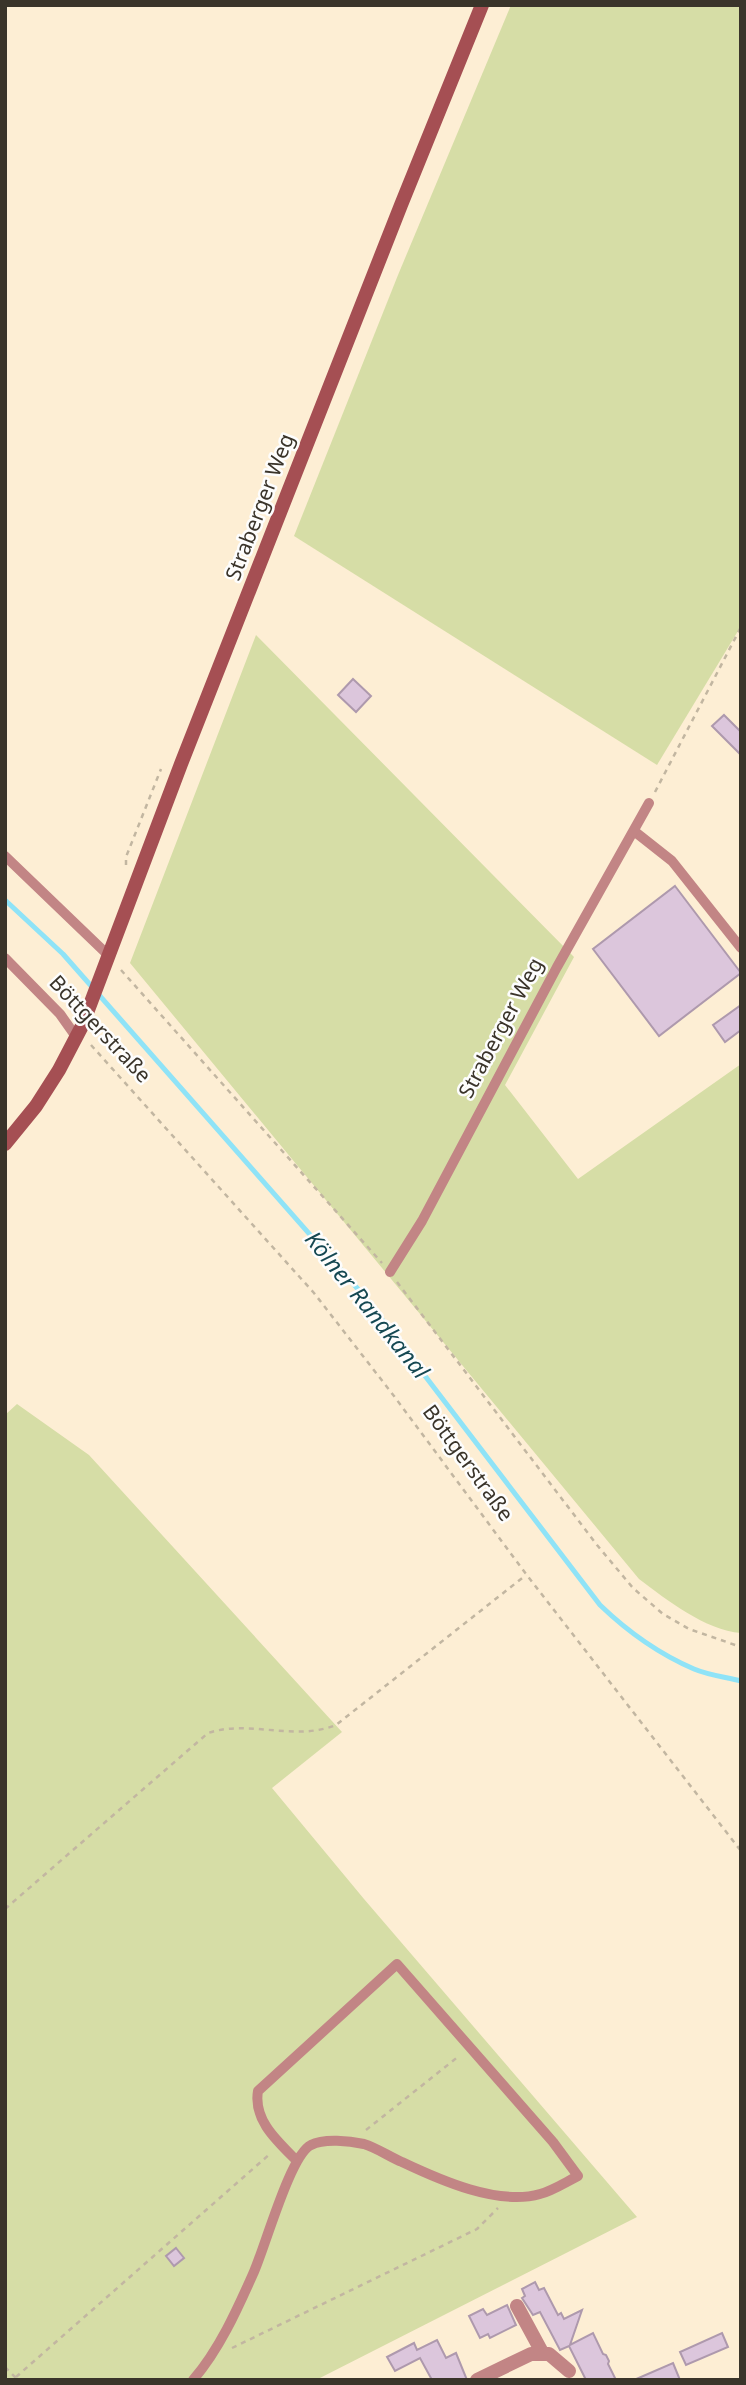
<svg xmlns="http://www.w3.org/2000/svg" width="746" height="2385" font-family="'Noto Sans',sans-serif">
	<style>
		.green { fill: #d6dda6 }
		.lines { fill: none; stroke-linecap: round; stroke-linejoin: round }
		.stream { stroke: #8fe3f7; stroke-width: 5 }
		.building { fill: #dcc6dc; stroke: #ae99ad; stroke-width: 2 }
		.path { stroke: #c2b6a1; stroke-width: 2.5; stroke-dasharray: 5 5; stroke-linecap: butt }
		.service { stroke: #c28585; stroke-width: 10 }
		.minor { stroke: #c28585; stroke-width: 14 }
		.secondary { stroke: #a54f53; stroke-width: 14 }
		.labels { text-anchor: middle; stroke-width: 5; stroke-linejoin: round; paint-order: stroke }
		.street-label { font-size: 21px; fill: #3a342a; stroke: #fdfdfd }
		.water-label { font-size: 23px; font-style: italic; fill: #154852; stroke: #fdfdfd }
	</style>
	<rect width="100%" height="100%" fill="#fdeed4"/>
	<g class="green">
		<polygon points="511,5 741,5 741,626 657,765 294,536 398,275"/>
		<path d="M256 635 574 957 505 1085 578 1179 741 1064V1633C705 1630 667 1600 639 1579L130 963Z"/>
		<polygon points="17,1404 89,1455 342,1732 272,1788 364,1899 637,2217 316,2380 5,2380 5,1415"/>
	</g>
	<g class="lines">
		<path class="stream" d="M5 900 63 954 364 1296 600 1605C627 1631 659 1654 694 1669 708 1675 725 1677 741 1681"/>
	</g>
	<g class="building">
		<polygon points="353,679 371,696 356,712 338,695"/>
		<polygon points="724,715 741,732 741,755 712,726"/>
		<polygon points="675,886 741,973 659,1036 593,949"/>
		<polygon points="741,1005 741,1030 725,1042 713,1025"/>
		<polygon points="176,2248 184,2258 174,2266 166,2256"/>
		<polygon points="535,2282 539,2290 544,2288 558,2315 561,2313 564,2319 582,2310 570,2345 593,2333 603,2354 606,2355 609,2361 608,2364 616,2380 586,2380 569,2346 560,2350 540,2312 533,2315 522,2298 525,2296 522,2289"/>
		<polygon points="507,2305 516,2325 490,2338 488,2334 480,2338 469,2316 483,2309 487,2315"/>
		<polygon points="722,2333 728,2347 686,2365 680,2352"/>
		<polygon points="437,2340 446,2358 456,2353 467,2380 432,2380 420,2358 395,2371 387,2357 414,2343 417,2350"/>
		<polygon points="673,2363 680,2380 634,2380"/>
	</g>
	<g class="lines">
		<g class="path">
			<polyline points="655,792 741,627"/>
			<polyline points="126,865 126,857 161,769"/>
			<polyline points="121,970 382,1263"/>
			<polyline points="91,1045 314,1293 394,1396 526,1574 741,1851"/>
			<polyline points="397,1282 597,1545 633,1588 663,1614 689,1629 741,1647"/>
			<path d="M5 1909 208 1733C250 1719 293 1742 336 1725L526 1575"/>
			<polyline points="366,2130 459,2056"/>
			<polyline points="232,2348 477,2229 498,2208"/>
			<polyline points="5,2367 18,2380"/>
			<polyline points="16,2377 271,2153"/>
		</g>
		<g class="service">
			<polyline points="634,831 672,861 741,948"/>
			<polyline points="5,856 108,955"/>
			<polyline points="5,958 60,1014 77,1038"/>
			<polyline points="390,1272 422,1221 557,967 649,803"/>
			<path d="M193 2380C219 2350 237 2310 253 2274 265 2248 290 2155 311 2145 324 2138 350 2141 364 2144 377 2148 390 2157 402 2162 440 2180 498 2206 540 2194 552 2191 566 2182 578 2176L553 2142 397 1964 258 2091C253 2120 277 2141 297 2161"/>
		</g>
		<g class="minor">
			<polyline points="517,2306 543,2354"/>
			<polyline points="477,2380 531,2354 549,2354 569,2371"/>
		</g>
		<polyline class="secondary" points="5,1144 36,1106 59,1070 82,1026 181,764 401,205 482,5"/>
	</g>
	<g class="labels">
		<g class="street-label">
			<text transform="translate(260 507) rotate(-69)" y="7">Straberger Weg</text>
			<text transform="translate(501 1028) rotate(-62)" y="7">Straberger Weg</text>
			<text transform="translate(100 1029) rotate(47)" y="7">Böttgerstraße</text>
			<text transform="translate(468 1463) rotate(54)" y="7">Böttgerstraße</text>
		</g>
		<g class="water-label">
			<text transform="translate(367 1305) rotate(51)" y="8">Kölner Randkanal</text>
		</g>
	</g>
	<rect width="746" height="2385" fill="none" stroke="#3a342a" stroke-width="14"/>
</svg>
